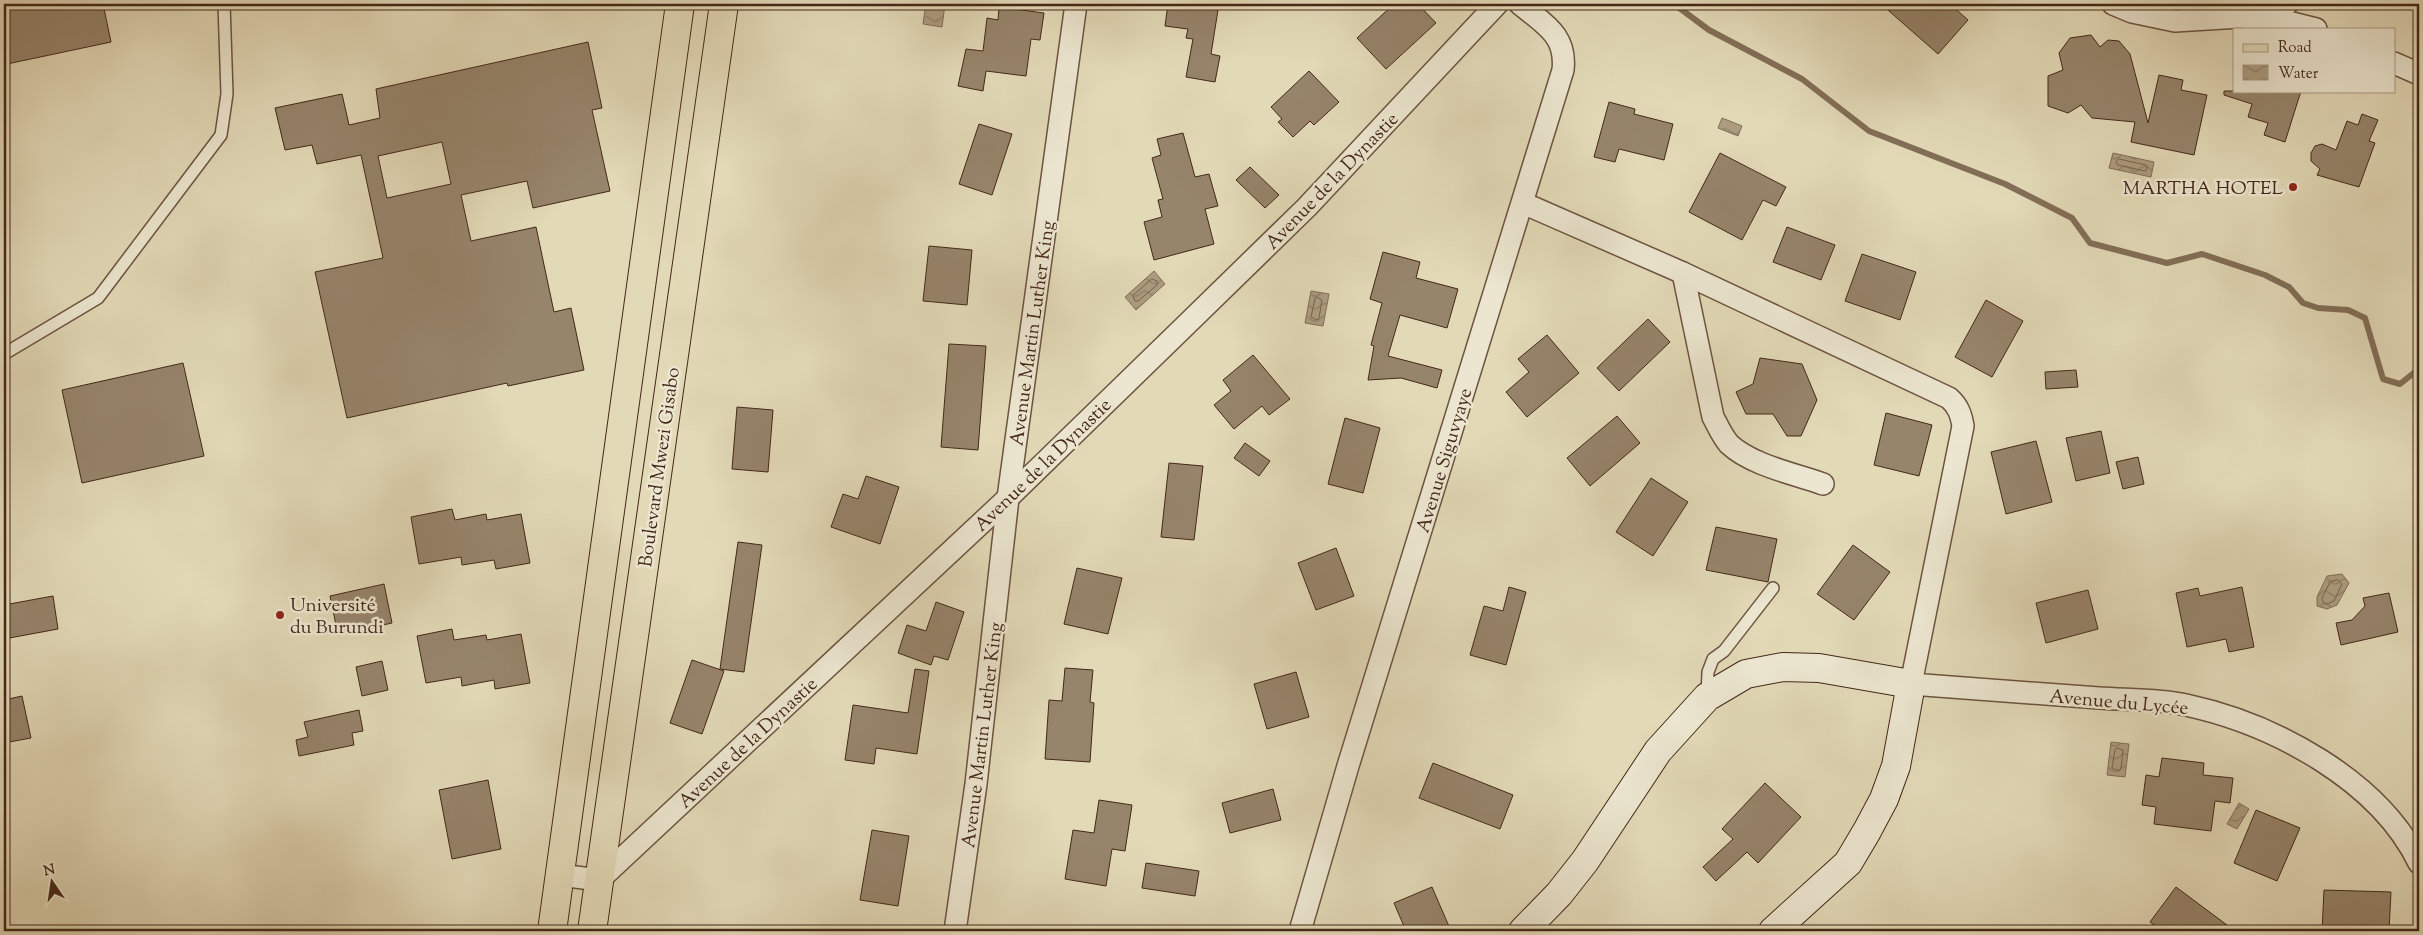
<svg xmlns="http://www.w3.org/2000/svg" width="2423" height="935" font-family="'Sorts Mill Goudy',serif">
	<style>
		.water { fill: url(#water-waves); stroke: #826e57 }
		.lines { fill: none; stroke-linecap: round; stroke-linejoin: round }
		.shore { stroke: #78624c; stroke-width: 1 }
		.stream { stroke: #826e57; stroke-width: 6 }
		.building { fill: #96846b; stroke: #442818; fill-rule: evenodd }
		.lane-casing { stroke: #6c5440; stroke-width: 14 }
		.street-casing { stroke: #6c5440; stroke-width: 24 }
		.secondary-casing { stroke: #442818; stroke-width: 30 }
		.primary-casing { stroke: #442818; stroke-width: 30 }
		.lane { stroke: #ece6d0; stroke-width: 11 }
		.street { stroke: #ece6d0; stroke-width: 21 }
		.secondary { stroke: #ece6d0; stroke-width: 28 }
		.primary { stroke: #e2d9b7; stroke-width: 28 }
		.poi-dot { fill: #8f2418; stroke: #ece6d0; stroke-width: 2 }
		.labels { text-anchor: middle; stroke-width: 5; stroke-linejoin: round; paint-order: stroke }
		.street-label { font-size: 19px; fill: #442818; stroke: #ece6d0 }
		.poi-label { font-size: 19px; fill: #442818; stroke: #ece6d0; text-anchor: end }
	</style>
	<defs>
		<pattern id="water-waves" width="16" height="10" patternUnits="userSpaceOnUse" patternTransform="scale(1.25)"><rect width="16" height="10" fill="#ac9d81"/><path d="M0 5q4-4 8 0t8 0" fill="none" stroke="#8e8069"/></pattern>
	</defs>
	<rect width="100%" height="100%" fill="#e2d9b7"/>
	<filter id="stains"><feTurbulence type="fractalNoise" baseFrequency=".004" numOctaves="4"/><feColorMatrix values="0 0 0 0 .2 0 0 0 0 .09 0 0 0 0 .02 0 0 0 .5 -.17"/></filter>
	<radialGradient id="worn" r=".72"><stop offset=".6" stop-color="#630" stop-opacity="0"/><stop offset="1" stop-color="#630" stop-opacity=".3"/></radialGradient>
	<g class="water">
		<polygon points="926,4 945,4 942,27 923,24"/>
		<polygon points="1722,118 1742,126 1738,136 1718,128"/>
		<polygon points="2113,153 2154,162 2151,177 2109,168"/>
		<polygon points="1154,271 1165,284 1136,310 1125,297"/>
		<polygon points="1311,291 1329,294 1323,326 1305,323"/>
		<polygon points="2342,574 2349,583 2337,605 2327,609 2317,606 2317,597 2327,576"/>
		<polygon points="2111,742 2129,744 2125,777 2107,775"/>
		<polygon points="2239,803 2249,809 2237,829 2227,824"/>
	</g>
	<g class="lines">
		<g class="shore">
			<polygon points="2119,159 2146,165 2147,169 2145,171 2118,165 2116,162"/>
			<polygon points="1152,279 1157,281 1157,285 1138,301 1135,301 1133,296"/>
			<polygon points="1317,297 1322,300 1319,318 1317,320 1311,317 1315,299"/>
			<polygon points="2338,580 2342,584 2334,601 2327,604 2323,602 2322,598 2330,582"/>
			<polygon points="2117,748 2123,750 2121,769 2119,771 2112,768 2115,750"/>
		</g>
		<polyline class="stream" points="1674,4 1709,30 1802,79 1869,131 2005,184 2072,218 2090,243 2167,263 2202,254 2265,275 2289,287 2303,303 2318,308 2348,310 2365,318 2383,379 2400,384 2415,372 2419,373"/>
	</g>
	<g class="building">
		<polygon points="4,4 103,4 111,42 7,64 4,49"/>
		<polygon points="1168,4 1218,10 1211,54 1220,56 1215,82 1186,77 1193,39 1186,38 1188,29 1165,26"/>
		<polygon points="1394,4 1418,4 1436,23 1386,69 1357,38"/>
		<polygon points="1881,4 1950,4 1968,20 1938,54"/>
		<polygon points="999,7 1044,13 1040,40 1031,39 1026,76 986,71 983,91 958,86 966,49 983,51 987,18 998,20"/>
		<polygon points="2091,35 2100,47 2108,40 2119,41 2130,54 2148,123 2159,75 2183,80 2181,90 2207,95 2194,155 2131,142 2135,122 2092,118 2081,105 2068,113 2048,106 2048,76 2063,70 2059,53 2070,38"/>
		<path d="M588 42 602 108 592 110 610 191 533 208 527 181 461 195 471 241 536 227 554 312 571 308 584 370 508 386 507 383 347 418 315 272 383 258 361 155 317 164 312 145 285 150 275 108 342 94 349 125 380 118 376 89ZM442 142 451 184 387 198 378 156Z"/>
		<polygon points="1309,71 1339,102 1314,125 1310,121 1293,137 1278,122 1282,119 1271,107"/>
		<polygon points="2224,91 2301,91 2285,142 2264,135 2268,123 2248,117 2252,104 2224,95"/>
		<polygon points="1609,102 1635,109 1634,114 1673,124 1664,160 1619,149 1615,162 1594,157"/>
		<polygon points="2362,114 2378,120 2369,141 2375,143 2359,187 2317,175 2320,169 2311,161 2311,153 2315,146 2322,144 2336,150 2347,121 2358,125"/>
		<polygon points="979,124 1012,134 992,195 959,184"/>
		<polygon points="1183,133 1195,177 1209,174 1218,206 1205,209 1214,244 1154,260 1144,222 1162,217 1158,200 1163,199 1152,158 1161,155 1157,139"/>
		<polygon points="1720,153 1786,187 1776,206 1763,200 1742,240 1689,212"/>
		<polygon points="1250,167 1279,195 1265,208 1236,180"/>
		<polygon points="1787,227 1835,245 1821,280 1773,262"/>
		<polygon points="929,246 972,250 967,305 923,301"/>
		<polygon points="1383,252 1420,262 1416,278 1458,289 1447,328 1400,315 1388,356 1442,370 1437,388 1401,378 1368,380 1374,346 1371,345 1382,303 1370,299"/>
		<polygon points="1862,254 1916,272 1900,320 1845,301"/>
		<polygon points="1986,300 2023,321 1992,377 1955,357"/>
		<polygon points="1648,319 1670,342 1619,391 1597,368"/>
		<polygon points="1547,335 1579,373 1527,417 1506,392 1529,372 1518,359"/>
		<polygon points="949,344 986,346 978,450 941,447"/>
		<polygon points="1253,355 1290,399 1269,415 1262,406 1234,429 1214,405 1231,391 1223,380"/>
		<polygon points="1760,358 1802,364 1817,400 1801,436 1787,436 1773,414 1746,414 1736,392 1753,384"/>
		<polygon points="183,363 204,456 82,483 62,390"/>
		<polygon points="2076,370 2078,387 2046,389 2045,372"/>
		<polygon points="737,407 773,410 768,472 732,469"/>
		<polygon points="1886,413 1932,425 1919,476 1874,465"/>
		<polygon points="1617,416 1640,443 1590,486 1567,458"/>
		<polygon points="1345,418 1380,428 1363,493 1328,484"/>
		<polygon points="2101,431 2110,473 2076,481 2066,438"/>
		<polygon points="2036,441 2052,502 2006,514 1991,452"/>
		<polygon points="1245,443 1270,461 1259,476 1234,458"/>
		<polygon points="2138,457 2144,484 2123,489 2116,462"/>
		<polygon points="1169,463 1203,466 1194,540 1161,537"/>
		<polygon points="866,476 899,487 880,544 831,527 843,494 858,499"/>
		<polygon points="1651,478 1688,502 1653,556 1616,532"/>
		<polygon points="452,509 455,520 486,514 487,520 521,514 530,563 496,569 494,560 462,565 461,557 419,564 411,517"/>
		<polygon points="1716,527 1777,539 1768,582 1706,570"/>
		<polygon points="738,542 762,545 744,672 720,669"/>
		<polygon points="1853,545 1890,572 1854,620 1817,594"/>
		<polygon points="1336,548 1354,596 1316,610 1298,563"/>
		<polygon points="1077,568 1122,578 1108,634 1064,624"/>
		<polygon points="384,584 392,623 338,635 330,596"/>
		<polygon points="1509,587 1526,592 1506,665 1470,655 1484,606 1503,611"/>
		<polygon points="2242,587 2254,647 2229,652 2226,639 2187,647 2176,593 2198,588 2200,596"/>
		<polygon points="2088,590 2098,629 2046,643 2036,603"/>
		<polygon points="2389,593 2398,632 2341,645 2336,623 2352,620 2365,606 2363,598"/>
		<polygon points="53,596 58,629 4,639 4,605"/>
		<polygon points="936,602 964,612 948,660 934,656 931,665 898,653 907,625 926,631"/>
		<polygon points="452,629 454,640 486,635 487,640 521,634 530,683 495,689 494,680 462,686 461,677 426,683 417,636"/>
		<polygon points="692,660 724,671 702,734 670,723"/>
		<polygon points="382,661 388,690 362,696 356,667"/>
		<polygon points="1065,668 1093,670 1090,702 1094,703 1090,762 1045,759 1049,700 1062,701"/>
		<polygon points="915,669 929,671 917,754 876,748 874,764 845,760 853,705 908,713"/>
		<polygon points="1296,672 1309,717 1267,729 1254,684"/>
		<polygon points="22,696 31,738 4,743 4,700"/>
		<polygon points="359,710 363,731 352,733 354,745 299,756 296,740 308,737 304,722"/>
		<polygon points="2162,758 2204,763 2203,775 2233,778 2230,803 2215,801 2211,831 2154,824 2156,807 2142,805 2146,775 2159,777"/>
		<polygon points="1433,763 1513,795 1500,829 1419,798"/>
		<polygon points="488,780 501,849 452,859 439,790"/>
		<polygon points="1765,783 1801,817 1758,863 1747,852 1716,881 1703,867 1733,839 1722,829"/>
		<polygon points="1273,789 1281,820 1230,833 1222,803"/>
		<polygon points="1099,800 1132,805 1125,851 1112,849 1106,886 1065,879 1073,830 1094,833"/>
		<polygon points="2256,810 2300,828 2277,881 2234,863"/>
		<polygon points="872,830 909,836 898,906 860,900"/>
		<polygon points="1146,863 1199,871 1195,896 1142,888"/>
		<polygon points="1432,887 1451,931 1406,931 1394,903"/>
		<polygon points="2176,887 2235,931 2163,931 2150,922"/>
		<polygon points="2324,890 2391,892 2389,931 2322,931"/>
	</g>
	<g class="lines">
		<g class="lane-casing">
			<g id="lane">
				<polyline points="4,354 98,298 221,135 227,94 224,4"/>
				<polyline points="1707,695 1708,672 1713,659 1724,651 1773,588"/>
			</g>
		</g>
		<g class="street-casing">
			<g id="street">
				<polyline points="2113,4 2132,12 2175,21 2240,17 2284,21 2316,29"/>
				<polyline points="2252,14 2287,4"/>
				<polyline points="2394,63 2419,74"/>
				<path d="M1523 203 1683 273 1949 398C1958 406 1961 414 1963 426L1911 684C1974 689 2037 693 2099 698 2128 700 2159 699 2186 705 2274 724 2379 780 2419 863"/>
				<path d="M1683 273 1713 417C1718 426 1722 436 1729 444 1751 465 1795 474 1823 484"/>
				<polyline points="560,875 599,880 1008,498 1186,325 1307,207 1497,4"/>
				<polyline points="955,931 976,784 1008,498 1076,4"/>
				<path d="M1300 931 1348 766 1563 70C1567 35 1544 24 1520 4"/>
			</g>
		</g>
		<g class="secondary-casing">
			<polyline id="secondary" points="1523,931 1559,894 1585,861 1658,751 1707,697 1746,674 1783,667 1819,668 1911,684 1896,766 1884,799 1867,831 1848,863 1773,931"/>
		</g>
		<g class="primary-casing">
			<g id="primary">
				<polyline points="552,931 680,4"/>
				<polyline points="592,931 724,4"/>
			</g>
		</g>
		<use href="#lane" class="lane"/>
		<use href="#street" class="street"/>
		<use href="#secondary" class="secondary"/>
		<use href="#primary" class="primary"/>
	</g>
	<g class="poi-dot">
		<circle cx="2293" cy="187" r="5"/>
		<circle cx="280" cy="615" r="5"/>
	</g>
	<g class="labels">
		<g class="street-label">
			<text transform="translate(1331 180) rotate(-46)" y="7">Avenue de la Dynastie</text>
			<text transform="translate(1031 333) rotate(-82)" y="7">Avenue Martin Luther King</text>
			<text transform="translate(1443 460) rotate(-73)" y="7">Avenue Siguvyaye</text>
			<text transform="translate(1042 464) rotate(-44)" y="7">Avenue de la Dynastie</text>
			<text transform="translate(658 467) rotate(-82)" y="7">Boulevard Mwezi Gisabo</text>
			<text transform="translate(2119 701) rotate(5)" y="7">Avenue du Lycée</text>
			<text transform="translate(981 735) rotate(-83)" y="7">Avenue Martin Luther King</text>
			<text transform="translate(747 742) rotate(-43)" y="7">Avenue de la Dynastie</text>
		</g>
		<g class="poi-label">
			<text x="2283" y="194">MARTHA HOTEL</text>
			<text x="290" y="611" text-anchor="start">Université<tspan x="290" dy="22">du Burundi</tspan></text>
		</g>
	</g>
	<rect width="2423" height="935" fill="none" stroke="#e2d9b7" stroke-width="20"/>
	<rect x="5" y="5" width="2413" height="925" fill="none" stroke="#442818" stroke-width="2.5"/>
	<rect x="10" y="10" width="2403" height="915" fill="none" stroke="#442818"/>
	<rect x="2233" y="28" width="162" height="65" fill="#ece6d0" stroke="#a99a86"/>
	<rect x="2243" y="44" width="25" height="8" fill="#e2d9b7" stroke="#a99a86"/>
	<text x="2278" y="52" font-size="15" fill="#442818">Road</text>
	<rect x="2243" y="65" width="25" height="15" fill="url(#water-waves)" stroke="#a99a86"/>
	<text x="2278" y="78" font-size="15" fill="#442818">Water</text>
	<g transform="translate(52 882) rotate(347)" stroke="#ece6d0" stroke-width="4" paint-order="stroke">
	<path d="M0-4L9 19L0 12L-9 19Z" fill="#442818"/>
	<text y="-8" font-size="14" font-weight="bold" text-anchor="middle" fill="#442818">N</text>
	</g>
	<rect width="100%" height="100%" filter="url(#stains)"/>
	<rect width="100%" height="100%" fill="url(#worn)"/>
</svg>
